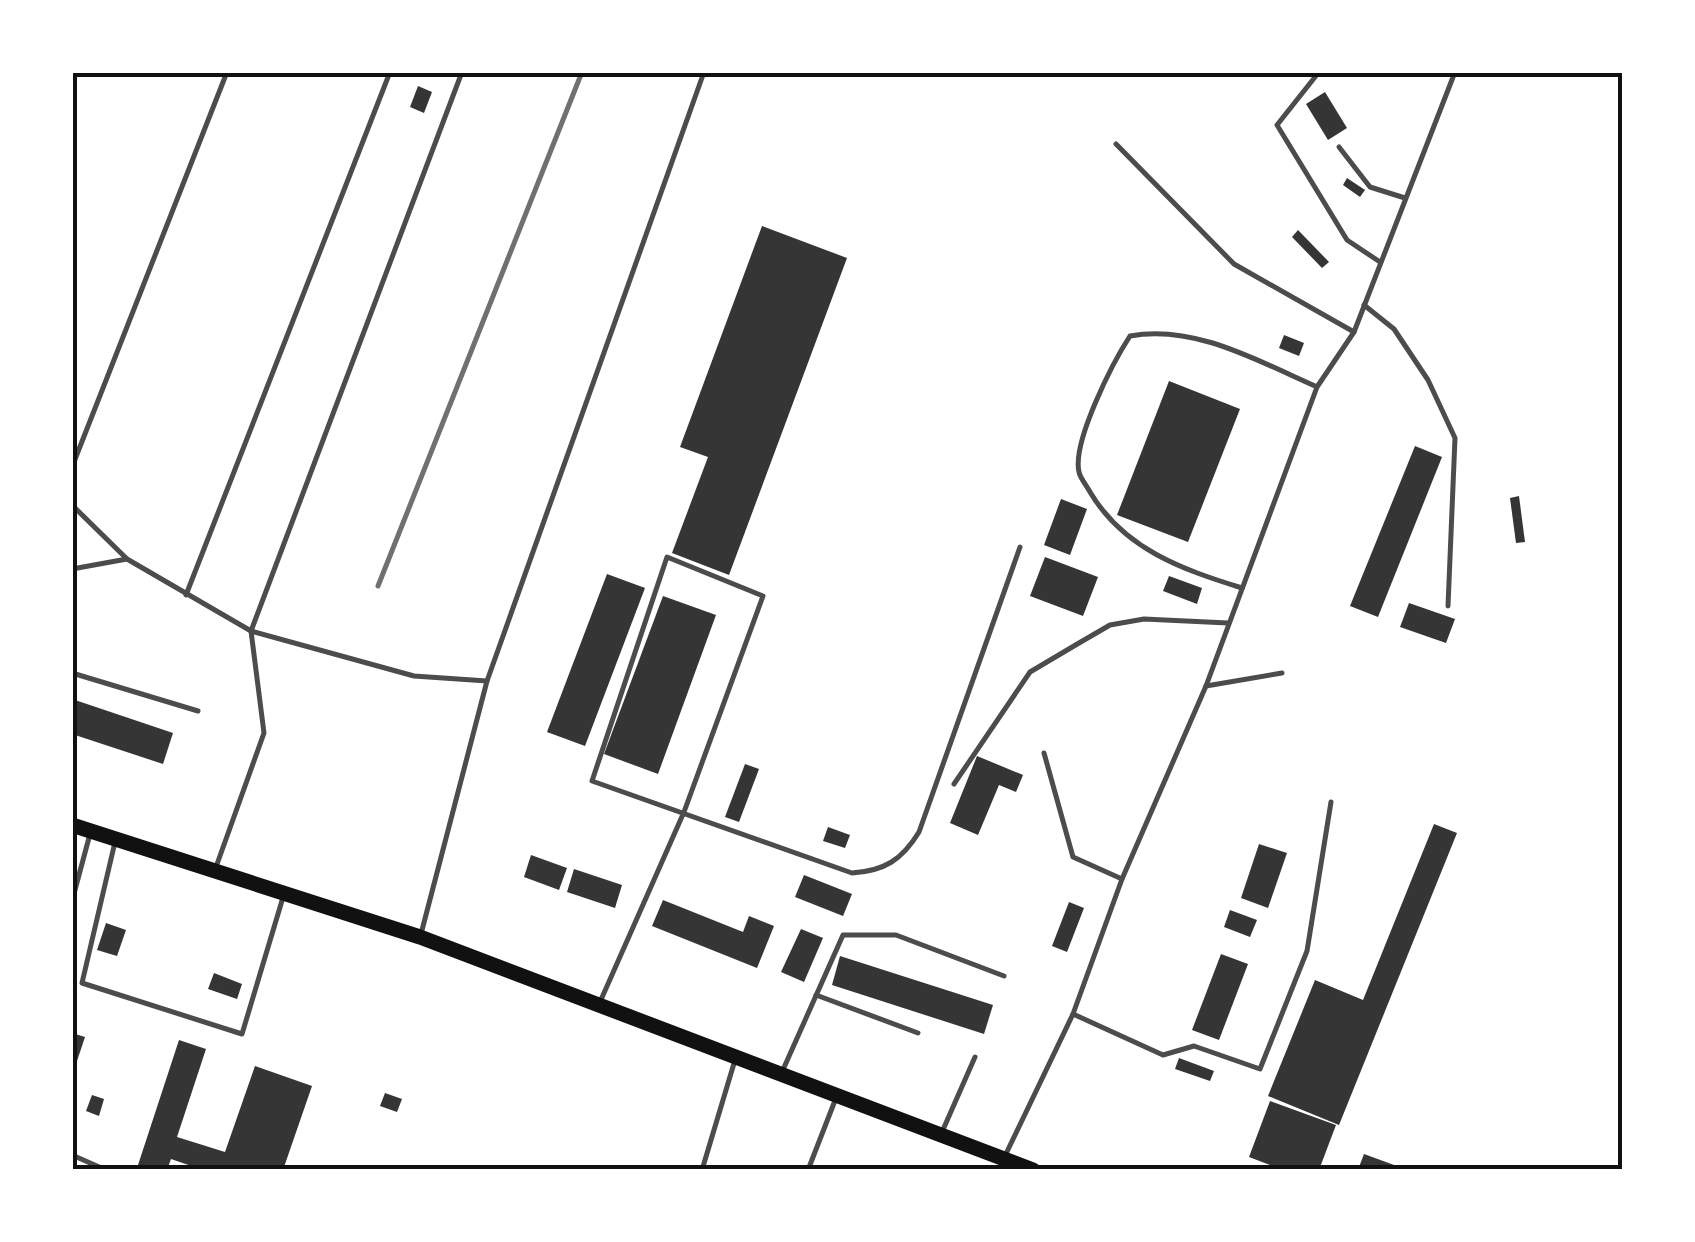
<svg xmlns="http://www.w3.org/2000/svg" width="1695" height="1242" font-family="'IBM Plex Sans',sans-serif">
	<style>
		.building { fill: #353535 }
		.lines { fill: none; stroke-linecap: round; stroke-linejoin: round }
		.service { stroke: #4c4c4c; stroke-width: 5 }
		.primary { stroke: #111; stroke-width: 15 }
		.rail { stroke: #707070; stroke-width: 5 }
		.neatline { fill: none; stroke: #111; stroke-width: 4 }
	</style>
	<rect width="100%" height="100%" fill="#fff"/>
	<g class="building">
		<polygon points="418,86 432,92 424,113 410,107"/>
		<polygon points="1325,92 1347,128 1328,140 1306,104"/>
		<polygon points="1347,178 1365,190 1360,197 1343,185"/>
		<polygon points="762,226 847,258 729,575 672,553 708,457 680,447"/>
		<polygon points="1298,230 1329,262 1322,268 1292,237"/>
		<polygon points="1284,335 1304,343 1299,356 1279,348"/>
		<polygon points="1169,381 1240,409 1188,542 1117,515"/>
		<polygon points="1415,446 1442,457 1378,617 1350,606"/>
		<polygon points="1519,496 1525,542 1516,543 1510,498"/>
		<polygon points="1061,499 1087,509 1070,555 1044,545"/>
		<polygon points="1045,557 1098,577 1083,616 1030,596"/>
		<polygon points="607,574 645,588 585,746 547,732"/>
		<polygon points="1169,576 1202,588 1197,604 1163,591"/>
		<polygon points="663,596 716,615 658,774 604,754"/>
		<polygon points="1409,603 1455,619 1446,643 1400,627"/>
		<polygon points="72,699 173,733 163,764 72,734"/>
		<polygon points="977,756 1023,775 1016,792 999,785 978,835 950,823"/>
		<polygon points="745,764 759,769 739,822 725,817"/>
		<polygon points="1434,824 1457,833 1339,1125 1268,1096 1315,980 1363,1000"/>
		<polygon points="828,827 850,835 845,848 823,841"/>
		<polygon points="1259,844 1287,853 1268,908 1241,898"/>
		<polygon points="531,855 567,868 559,890 524,877"/>
		<polygon points="574,869 622,885 615,908 567,892"/>
		<polygon points="804,875 852,894 843,916 795,897"/>
		<polygon points="663,900 743,932 749,916 774,926 757,968 652,926"/>
		<polygon points="1069,902 1084,908 1067,952 1052,946"/>
		<polygon points="1230,910 1257,920 1250,937 1224,927"/>
		<polygon points="106,923 126,930 117,956 97,950"/>
		<polygon points="801,929 823,938 804,982 781,972"/>
		<polygon points="1221,954 1248,964 1219,1040 1192,1030"/>
		<polygon points="840,956 993,1005 984,1034 832,985"/>
		<polygon points="214,973 242,984 237,999 208,989"/>
		<polygon points="72,1033 85,1037 73,1073 72,1072"/>
		<polygon points="179,1040 206,1049 177,1137 225,1152 255,1066 312,1086 283,1170 203,1170 171,1159 167,1170 138,1165"/>
		<polygon points="1179,1058 1214,1071 1210,1081 1175,1069"/>
		<polygon points="385,1093 402,1099 397,1112 380,1106"/>
		<polygon points="92,1095 104,1099 99,1116 86,1111"/>
		<polygon points="1270,1101 1336,1125 1319,1170 1283,1170 1249,1157"/>
		<polygon points="1364,1154 1405,1169 1405,1170 1359,1167"/>
	</g>
	<g class="lines">
		<g class="service">
			<polyline points="1319,72 1277,125 1347,240 1380,262"/>
			<polyline points="1116,144 1234,264 1354,332"/>
			<polyline points="1339,147 1370,187 1405,198"/>
			<polyline points="1364,305 1394,329 1428,380 1455,438 1448,606"/>
			<polyline points="72,467 227,72"/>
			<polyline points="72,505 127,559"/>
			<polyline points="72,569 127,559 251,631 414,676 487,681"/>
			<path d="M1242 588C1181 569 1124 549 1090 492 1087 486 1080 478 1079 472 1072 442 1113 362 1130 336 1194 324 1258 361 1315 386"/>
			<polyline points="186,595 390,72"/>
			<polyline points="72,673 198,711"/>
			<polyline points="1206,686 1282,673"/>
			<polyline points="1044,753 1073,857 1122,879"/>
			<polyline points="954,784 1030,672 1079,643 1110,625 1144,619 1228,623"/>
			<polyline points="115,842 82,983 242,1034 284,894"/>
			<polyline points="216,867 264,733 251,631 462,72"/>
			<polyline points="72,901 90,834"/>
			<polyline points="421,934 487,681 704,72"/>
			<polyline points="816,995 918,1033"/>
			<path d="M600 1002 684 812 763 596 667 557 592 781 852 873C884 871 902 860 919 832L1020 547"/>
			<polyline points="1073,1014 1163,1055 1194,1046 1260,1069 1307,951 1331,802"/>
			<polyline points="782,1072 843,935 896,935 1004,976"/>
			<polyline points="942,1132 975,1057"/>
			<polyline points="72,1155 106,1170"/>
			<polyline points="1004,1158 1073,1014 1122,879 1206,686 1317,387 1354,332 1455,72"/>
			<polyline points="702,1170 735,1060"/>
			<polyline points="808,1170 836,1098"/>
		</g>
		<polyline class="primary" points="72,825 420,937 1033,1170"/>
		<polyline class="rail" points="378,586 582,72"/>
	</g>
	<rect width="1695" height="1242" fill="none" stroke="#ffffff" stroke-width="150"/>
	<rect x="75" y="75" width="1545" height="1092" class="neatline"/>
</svg>
